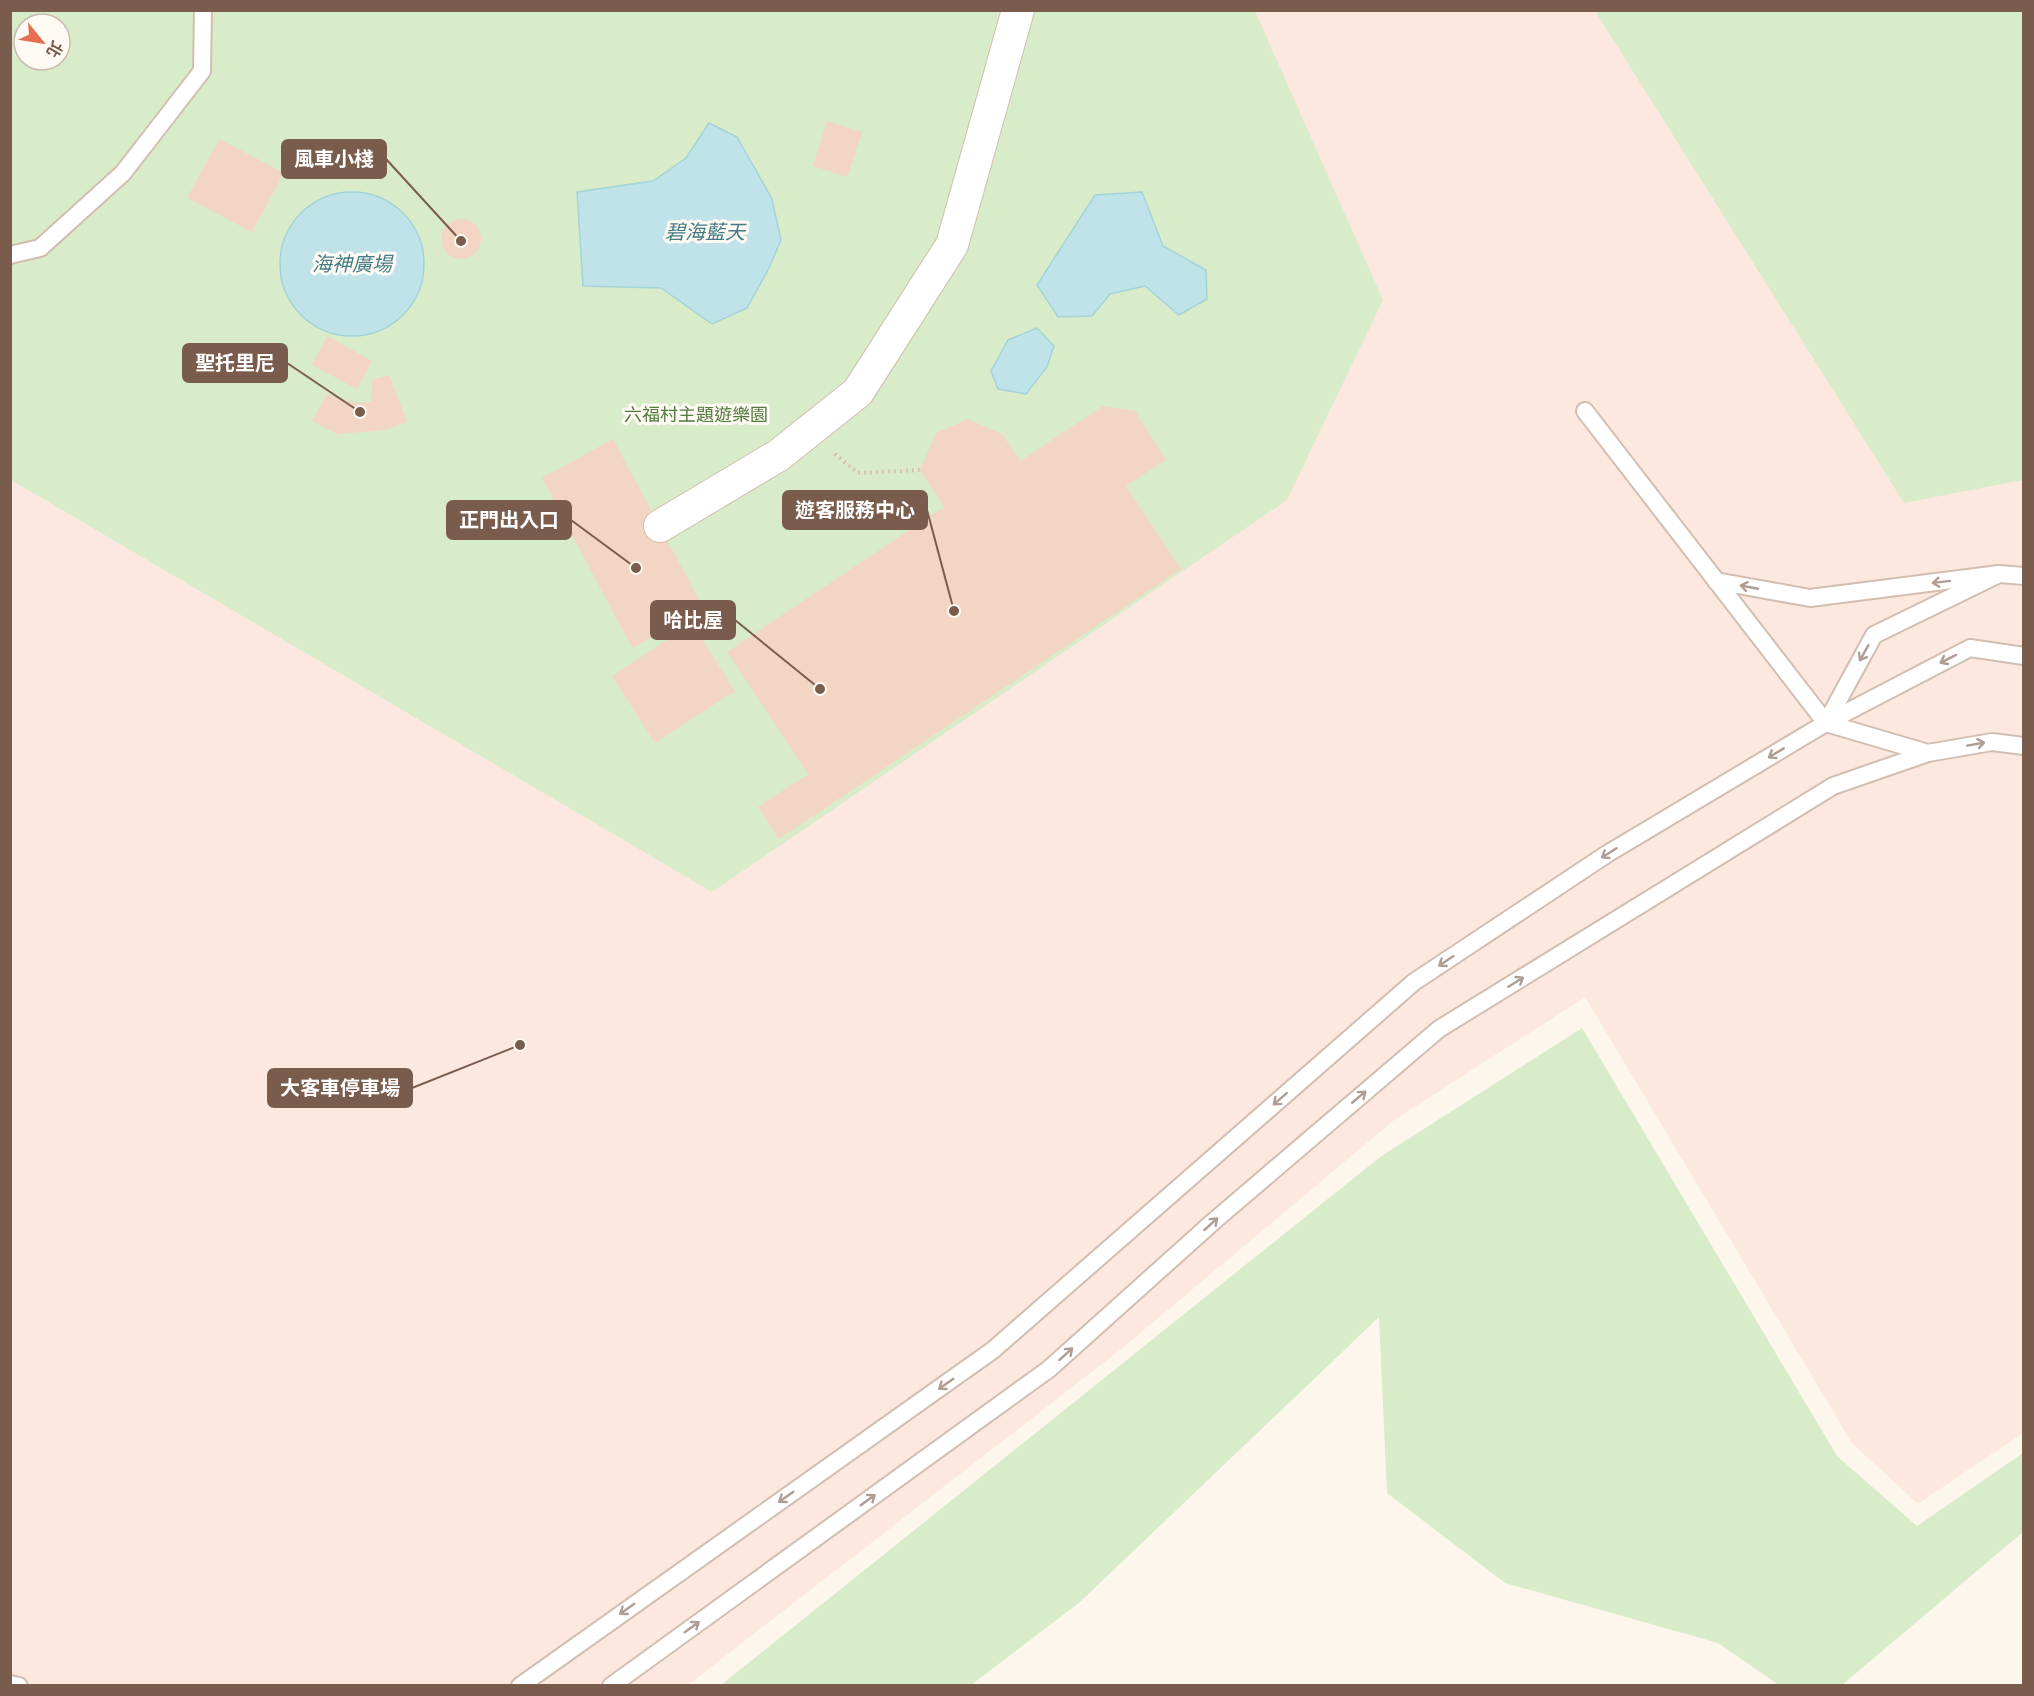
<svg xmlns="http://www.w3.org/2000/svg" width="2034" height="1696" font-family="Figtree,'Noto Sans TC',sans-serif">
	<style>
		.commercial { fill: #fde8e0 }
		.green { fill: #d8ecc9; fill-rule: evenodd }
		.water { fill: #bfe3e8; stroke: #a5d3da; stroke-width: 1.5 }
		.building { fill: #f3d5c3 }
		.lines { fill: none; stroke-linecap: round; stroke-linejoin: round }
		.lane-casing { stroke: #d1beb0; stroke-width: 20 }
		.street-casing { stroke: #d1beb0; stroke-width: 34 }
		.path { stroke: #d9b8a5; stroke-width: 4; stroke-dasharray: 1.5 4.5; stroke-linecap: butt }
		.lane { stroke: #fff; stroke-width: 16 }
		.street { stroke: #fff; stroke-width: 32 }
		.oneway { stroke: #af9d94 }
		.labels { text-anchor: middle; stroke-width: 6; stroke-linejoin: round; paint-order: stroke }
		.park-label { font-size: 18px; fill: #537a41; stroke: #fffaf3 }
		.water-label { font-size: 20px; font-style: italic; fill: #437c86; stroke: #fffaf3 }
		.leader { fill: none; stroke: #7a5c4d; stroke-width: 2 }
		.callout-dot { fill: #7a5c4d; stroke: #fffaf3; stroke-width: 2 }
		.callout { fill: #7a5c4d; stroke: #7a5c4d; stroke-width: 2 }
		.callout-label { font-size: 20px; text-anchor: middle; font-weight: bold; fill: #fff }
	</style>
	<rect width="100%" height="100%" fill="#fdf6ec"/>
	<polygon class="commercial" points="164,11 2023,11 2023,1433 1918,1504 1852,1443 1585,997 1393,1121 1120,1350 688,1685 11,1686 11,185"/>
	<g class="green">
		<path d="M11 11H1255L1383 300 1287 500 712 892 11 480ZM24 24H60V60H24Z"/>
		<polygon points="1595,11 2023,11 2023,480 1904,503"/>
		<polygon points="1582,1028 1837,1456 1917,1526 2023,1453 2023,1532 1842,1685 1779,1685 1718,1643 1505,1583 1387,1493 1379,1317 1080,1602 971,1685 721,1685 1380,1157"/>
	</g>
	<g class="water">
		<polygon points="709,123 737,137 772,199 781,240 769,268 747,308 712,324 661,288 583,286 577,192 653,181 686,158"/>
		<polygon points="1142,192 1163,246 1206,270 1207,299 1179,315 1145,286 1110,294 1092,316 1058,317 1037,285 1095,195"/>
		<circle cx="352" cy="264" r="72"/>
		<polygon points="1037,328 1054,346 1047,367 1026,394 998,389 991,371 1008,340"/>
	</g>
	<g class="building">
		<polygon points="827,121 862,132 847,177 813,166"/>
		<polygon points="219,139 284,173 252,232 187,198"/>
		<circle cx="461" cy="239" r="20"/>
		<polygon points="327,336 372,361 357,389 312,365"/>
		<polygon points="389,375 407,422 386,430 337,434 312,421 327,394 356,403 371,402 372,380"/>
		<polygon points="1103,406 1135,411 1166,460 1126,486 1181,569 779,839 758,807 808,774 727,652 944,507 920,470 936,433 968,419 1002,434 1020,461"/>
		<polygon points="613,439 704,609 632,648 542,478"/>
		<polygon points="692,624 735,691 655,743 612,676"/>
	</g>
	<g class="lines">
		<g class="lane-casing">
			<g id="lane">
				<polyline points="10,255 40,248 123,173 202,71 203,10"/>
				<polyline points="1585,411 1826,723 1928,753"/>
				<polyline points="1716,581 1810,598 1999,574"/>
				<polyline points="1826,723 1874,635 1999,574 2024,576"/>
				<polyline points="10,1684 19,1686"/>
				<polyline points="520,1686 993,1350 1414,982 1607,854 1826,723 1970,648 2024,656"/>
				<polyline points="611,1686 1049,1369 1214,1221 1439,1029 1833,786 1928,753 1992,742 2024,746"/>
			</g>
		</g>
		<g class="street-casing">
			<polyline id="street" points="660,526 779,455 858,392 952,245 1018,10"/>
		</g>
		<polyline class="path" points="835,454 858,473 920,470"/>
		<use href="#lane" class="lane"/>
		<use href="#street" class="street"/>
	</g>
	<defs><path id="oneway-shaft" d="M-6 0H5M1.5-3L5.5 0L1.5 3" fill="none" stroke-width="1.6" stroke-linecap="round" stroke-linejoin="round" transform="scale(1.5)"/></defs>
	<g class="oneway">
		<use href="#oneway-shaft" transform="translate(1941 582) rotate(173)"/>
		<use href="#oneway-shaft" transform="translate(1749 587) rotate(-169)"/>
		<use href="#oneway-shaft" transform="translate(1864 653) rotate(119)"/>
		<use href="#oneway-shaft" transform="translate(1948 659) rotate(153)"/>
		<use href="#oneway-shaft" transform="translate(1976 744) rotate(-10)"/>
		<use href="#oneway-shaft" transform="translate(1776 753) rotate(149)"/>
		<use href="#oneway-shaft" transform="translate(1609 853) rotate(148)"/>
		<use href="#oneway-shaft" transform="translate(1446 961) rotate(146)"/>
		<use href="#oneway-shaft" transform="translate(1516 982) rotate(-32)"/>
		<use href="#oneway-shaft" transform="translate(1359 1097) rotate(-40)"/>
		<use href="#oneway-shaft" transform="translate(1280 1099) rotate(139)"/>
		<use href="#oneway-shaft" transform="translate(1211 1224) rotate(-42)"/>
		<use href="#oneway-shaft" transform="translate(1066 1354) rotate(-42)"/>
		<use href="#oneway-shaft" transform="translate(946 1384) rotate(145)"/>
		<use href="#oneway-shaft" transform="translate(786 1497) rotate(145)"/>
		<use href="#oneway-shaft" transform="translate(868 1500) rotate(-36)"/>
		<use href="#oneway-shaft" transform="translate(627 1609) rotate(145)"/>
		<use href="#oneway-shaft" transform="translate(692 1627) rotate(-36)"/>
	</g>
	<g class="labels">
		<g class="park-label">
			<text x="696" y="421">六福村主題遊樂園</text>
		</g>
		<g class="water-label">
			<text x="705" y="239">碧海藍天</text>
			<text x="352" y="271">海神廣場</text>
		</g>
	</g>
	<path class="leader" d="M461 241L386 159M360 412L287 363M954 611L927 510M636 568L571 520M820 689L735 620M520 1045L412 1088"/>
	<g class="callout-dot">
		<circle cx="461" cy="241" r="6"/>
		<circle cx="360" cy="412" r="6"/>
		<circle cx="954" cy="611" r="6"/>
		<circle cx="636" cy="568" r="6"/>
		<circle cx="820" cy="689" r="6"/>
		<circle cx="520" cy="1045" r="6"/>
	</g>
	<g class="callout">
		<rect x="282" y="140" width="104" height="38" rx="6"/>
		<rect x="183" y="344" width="104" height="38" rx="6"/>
		<rect x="783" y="491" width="144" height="38" rx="6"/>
		<rect x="447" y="501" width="124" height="38" rx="6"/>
		<rect x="651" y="601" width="84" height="38" rx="6"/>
		<rect x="268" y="1069" width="144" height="38" rx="6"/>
	</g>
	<g class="callout-label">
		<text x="334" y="166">風車小棧</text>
		<text x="235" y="370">聖托里尼</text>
		<text x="855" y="517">遊客服務中心</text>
		<text x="509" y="527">正門出入口</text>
		<text x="693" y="627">哈比屋</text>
		<text x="340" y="1095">大客車停車場</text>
	</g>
	<rect width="2034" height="1696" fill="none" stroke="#7a5c4d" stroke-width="24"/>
	<g transform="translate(42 42) rotate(120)"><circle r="28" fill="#fffaf3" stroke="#cabbb1" stroke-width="1.5"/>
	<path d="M0-4.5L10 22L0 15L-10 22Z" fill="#e76f51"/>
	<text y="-9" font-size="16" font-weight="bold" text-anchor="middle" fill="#7a5c4d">北</text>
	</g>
</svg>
